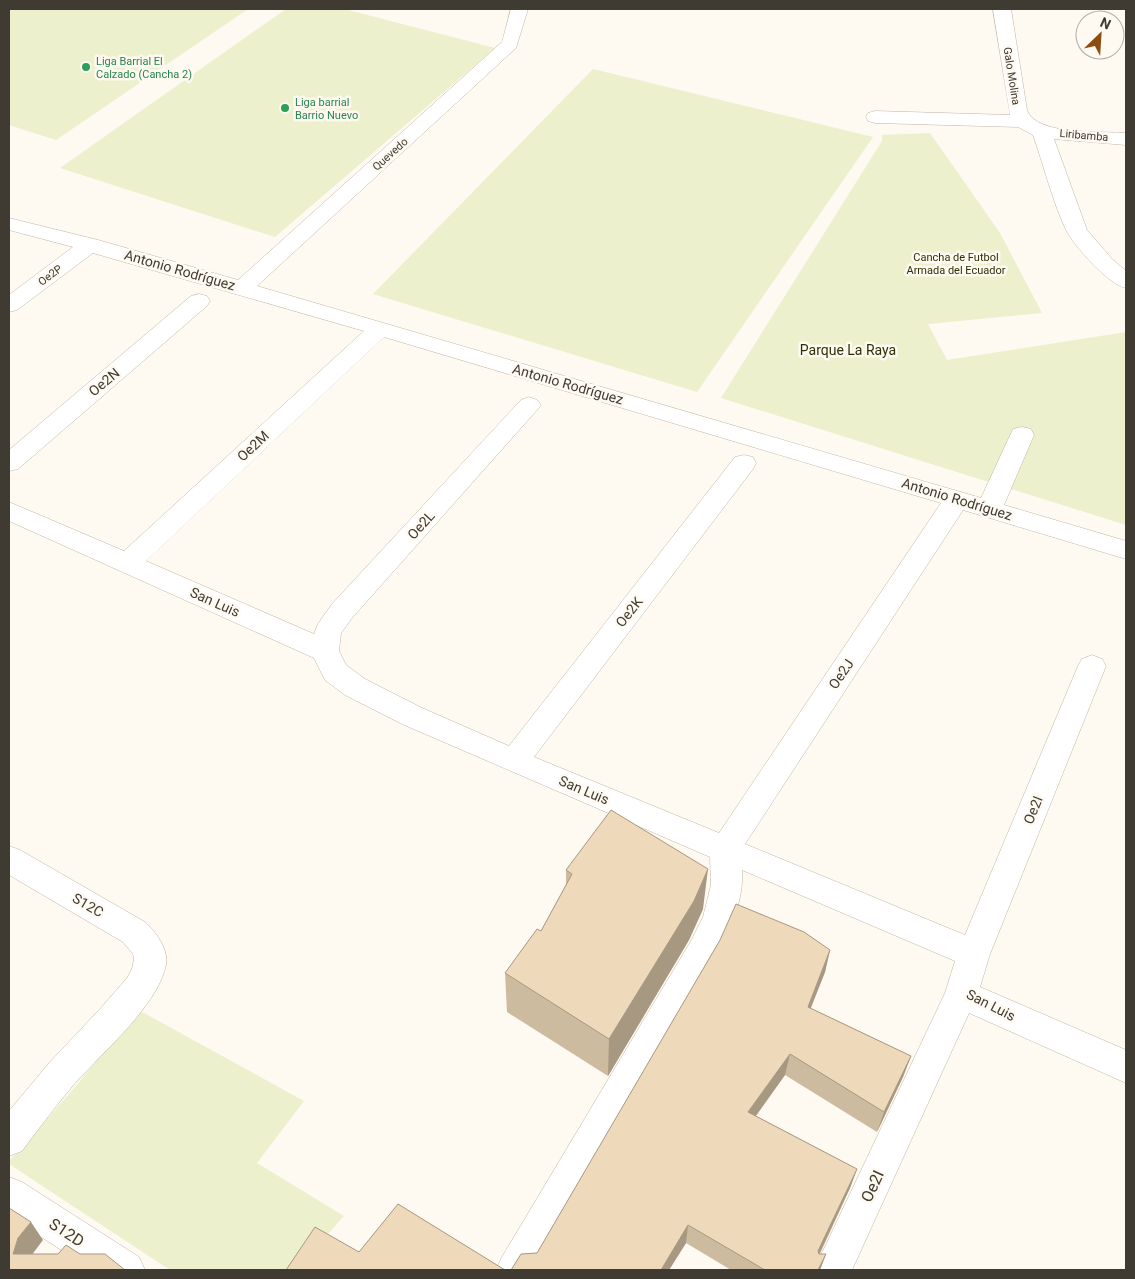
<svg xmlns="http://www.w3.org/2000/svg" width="1135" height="1279" font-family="Roboto,sans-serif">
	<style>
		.green { fill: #ecf0cd }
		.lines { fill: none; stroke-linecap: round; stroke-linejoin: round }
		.minor-casing { stroke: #c1b5a3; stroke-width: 1 }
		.minor { fill: #fff; fill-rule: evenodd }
		.wall { fill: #cdbba0 }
		.shaded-wall { fill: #a79882 }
		.building { fill: #eed9ba; stroke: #a79882 }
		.leisure-dot { fill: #2e9e5b; stroke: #fef9f1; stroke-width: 2 }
		.labels { text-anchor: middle; stroke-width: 5; stroke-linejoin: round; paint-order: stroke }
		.far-leisure-label { font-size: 11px; fill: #27864d; stroke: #fef9f1; text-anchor: start }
		.far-street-label { font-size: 11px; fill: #3f3a32; stroke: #fef9f1 }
		.far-park-label { font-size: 11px; fill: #2e3004; stroke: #fef9f1 }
		.street-label { font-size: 14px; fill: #3f3a32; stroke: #fef9f1 }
		.park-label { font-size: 14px; fill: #2e3004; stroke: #fef9f1 }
		.near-street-label { font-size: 16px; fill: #3f3a32; stroke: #fef9f1 }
	</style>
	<rect width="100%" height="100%" fill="#fef9f1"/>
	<g class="green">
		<polygon points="9,9 248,9 56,140 9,125"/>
		<polygon points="286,9 344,9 495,48 275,237 60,168"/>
		<polygon points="593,69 873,137 697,392 373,294"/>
		<polygon points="930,133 1000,233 1042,313 928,324 947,360 1126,332 1126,525 721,398 882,141 882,135"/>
		<polygon points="135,1008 304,1101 257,1163 344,1216 296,1270 170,1270 9,1164 9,1161 77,1085"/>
	</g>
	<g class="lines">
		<g class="minor-casing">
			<g id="minor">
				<path d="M511 9H528L516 48 257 286 981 498 1013 429 1022 427 1031 429 1034 435 1004 505 1126 541V559L963 510 745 844 965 935 1078 666 1082 659 1092 655 1102 659 1106 666 990 954 980 987 1126 1050V1083L969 1013 852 1270H814L945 993 955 961 742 870C744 904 728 932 715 961L536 1270H496L502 1257 691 941 703 917 711 885 710 857 402 724 345 695 325 680 314 658 9 521V502L124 551 364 331 93 253 17 310 9 312V295L73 247 9 230V218L98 240 238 280 502 42ZM384 337 941 503 719 833 534 757 753 469 756 463 753 457 744 455 735 457 509 746 422 708 365 679 346 665 339 651 341 633 352 618 537 410 541 405 537 400 529 397 521 400 332 604 318 624 314 634 146 561Z"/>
				<path d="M993 9H1011L1027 110C1036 136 1102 131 1126 133V145L1054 139 1087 230 1112 259 1126 271V288C1109 285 1074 246 1066 230 1052 200 1044 166 1033 135L1018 127 875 123 868 121 866 117 868 113 875 111 1010 115Z"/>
				<polygon points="199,294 207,296 210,301 207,306 18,469 9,471 9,450 191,296"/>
				<path d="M9 846 20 850 145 922C156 932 169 950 166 965 158 1005 103 1052 76 1082 57 1104 39 1128 22 1151L9 1156V1111L50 1062 100 1009 127 978 132 969 134 959 133 954 123 942 9 875Z"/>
				<polygon points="9,1177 22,1182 139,1257 145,1270 92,1270 9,1216"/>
			</g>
		</g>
		<use href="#minor" class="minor"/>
	</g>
	<g class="wall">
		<polygon points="566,870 703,909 689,940 608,1076 507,1012 505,973 541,931 566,886"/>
		<polygon points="830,950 825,972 810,1008 911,1056 903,1077 877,1132 785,1075 756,1116 857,1169 850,1188 820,1254 826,1254 820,1270 731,1270 686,1243 669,1270 511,1270 537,1253"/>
	</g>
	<g class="shaded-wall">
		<polygon points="708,869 703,909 689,940 608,1076 609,1039"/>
		<polygon points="830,950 825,972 803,1028 808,1007"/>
		<polygon points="790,1054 785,1075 744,1132 748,1112"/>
		<polygon points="911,1056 903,1077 877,1132 884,1112"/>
		<polygon points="857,1169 850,1188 812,1269 818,1251"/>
		<polygon points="31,1222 43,1240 31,1256 13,1254 18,1238"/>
		<polygon points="688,1225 686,1243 669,1270 661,1270"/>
		<polygon points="826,1254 820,1270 818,1270"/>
	</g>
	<g class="building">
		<polygon points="611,810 708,869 694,901 609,1039 505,973 537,929 541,931 572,874 566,870"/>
		<polygon points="736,904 804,932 830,950 808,1007 911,1056 884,1112 790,1054 748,1112 857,1169 818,1251 819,1254 826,1254 818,1270 765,1270 688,1225 661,1270 511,1270 521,1254 537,1253 720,940"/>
		<polygon points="398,1204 505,1270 286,1270 315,1227 359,1252"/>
		<polygon points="9,1208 31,1222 18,1238 13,1254 58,1254 66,1245 80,1254 105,1254 125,1270 9,1270"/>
	</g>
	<g class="leisure-dot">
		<circle cx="86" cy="67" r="5"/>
		<circle cx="285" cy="108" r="5"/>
	</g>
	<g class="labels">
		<g class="far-leisure-label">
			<text x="96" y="65">Liga Barrial El<tspan x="96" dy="13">Calzado (Cancha 2)</tspan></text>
			<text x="295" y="106">Liga barrial<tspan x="295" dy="13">Barrio Nuevo</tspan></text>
		</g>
		<g class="far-street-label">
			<text transform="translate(1012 76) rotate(81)" y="4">Galo Molina</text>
			<text transform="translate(1084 135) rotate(5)" y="4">Liribamba</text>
			<text transform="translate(390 154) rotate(-42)" y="4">Quevedo</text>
			<text transform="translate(50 275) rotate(-37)" y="4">Oe2P</text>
		</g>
		<g class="far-park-label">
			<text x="956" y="261">Cancha de Futbol<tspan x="956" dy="13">Armada del Ecuador</tspan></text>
		</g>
		<g class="street-label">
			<text transform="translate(180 270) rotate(16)" y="5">Antonio Rodríguez</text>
			<text transform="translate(104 382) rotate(-40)" y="5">Oe2N</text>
			<text transform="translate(568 384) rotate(16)" y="5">Antonio Rodríguez</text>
			<text transform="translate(253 446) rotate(-43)" y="5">Oe2M</text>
			<text transform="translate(957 499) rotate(17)" y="5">Antonio Rodríguez</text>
			<text transform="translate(421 525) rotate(-48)" y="5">Oe2L</text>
			<text transform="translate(215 602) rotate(24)" y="5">San Luis</text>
			<text transform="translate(629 612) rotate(-52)" y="5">Oe2K</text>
			<text transform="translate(841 674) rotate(-56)" y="5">Oe2J</text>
			<text transform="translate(584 790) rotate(23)" y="5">San Luis</text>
			<text transform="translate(1033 810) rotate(-68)" y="5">Oe2I</text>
			<text transform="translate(88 905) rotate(30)" y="5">S12C</text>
			<text transform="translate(991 1005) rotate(27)" y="5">San Luis</text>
		</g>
		<g class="park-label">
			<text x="848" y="355">Parque La Raya</text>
		</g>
		<g class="near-street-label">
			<text transform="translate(872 1186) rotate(-65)" y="6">Oe2I</text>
			<text transform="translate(67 1232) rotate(33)" y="6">S12D</text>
		</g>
	</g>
	<rect width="1135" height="1279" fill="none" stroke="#3f3a32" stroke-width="20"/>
	<g transform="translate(1100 35) rotate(25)"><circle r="24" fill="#fef9f1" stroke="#b2ada5"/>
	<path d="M0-4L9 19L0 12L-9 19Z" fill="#8c4e10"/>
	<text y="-8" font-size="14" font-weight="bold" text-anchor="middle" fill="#3f3a32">N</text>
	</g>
</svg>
